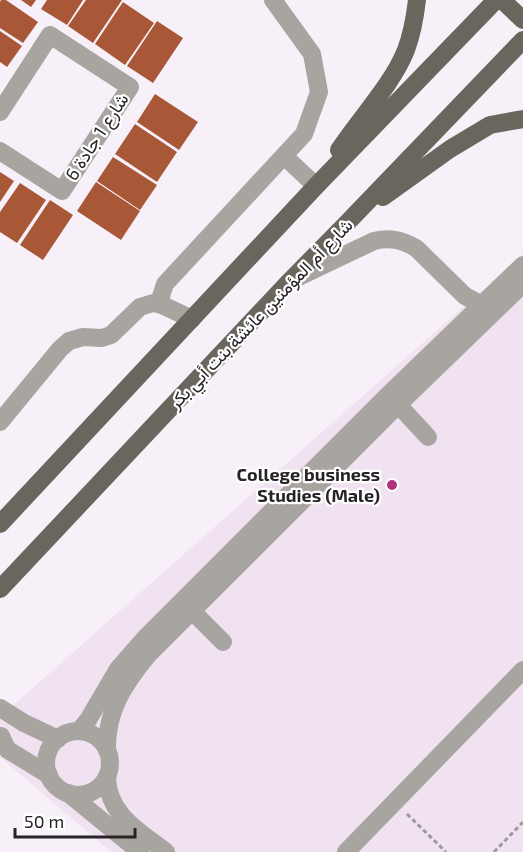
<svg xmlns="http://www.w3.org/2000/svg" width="523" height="852" font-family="'Exo 2',Vazirmatn,sans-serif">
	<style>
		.built { fill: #f0e2f1 }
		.building { fill: #a85737 }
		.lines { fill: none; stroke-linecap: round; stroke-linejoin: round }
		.path { stroke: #9f989f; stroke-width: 3; stroke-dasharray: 4.5 3; stroke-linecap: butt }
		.minor { stroke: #a8a5a1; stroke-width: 18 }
		.major { stroke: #6a665e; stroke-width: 18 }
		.poi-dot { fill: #b1317c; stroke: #fff; stroke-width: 2 }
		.labels { text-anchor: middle; stroke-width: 4.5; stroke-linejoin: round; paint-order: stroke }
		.street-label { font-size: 18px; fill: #272327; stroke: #fff }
		.poi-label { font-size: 18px; font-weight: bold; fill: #272327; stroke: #fff; text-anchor: end }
	</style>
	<rect width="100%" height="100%" fill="#f8f0f9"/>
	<polygon class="built" points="523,254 523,852 111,852 0,757 0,717"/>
	<g class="building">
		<polygon points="1,0 6,0 38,22 23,43 0,28 0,2"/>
		<polygon points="21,0 36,0 31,7"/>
		<polygon points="47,0 83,0 67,25 41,9"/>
		<polygon points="86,0 122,0 93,43 68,26"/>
		<polygon points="123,2 154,23 125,65 95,44"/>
		<polygon points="157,21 183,38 153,83 127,66"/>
		<polygon points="0,31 22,46 7,67 0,62"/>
		<polygon points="155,94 198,122 179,150 137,122"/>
		<polygon points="135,124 177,152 157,182 115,154"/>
		<polygon points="113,157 157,185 140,210 97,181"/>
		<polygon points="0,172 14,181 0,202"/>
		<polygon points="96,182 140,211 121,240 77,211"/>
		<polygon points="20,183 46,200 17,243 0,232 0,212"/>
		<polygon points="50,200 73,215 43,260 20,245"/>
	</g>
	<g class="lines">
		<g class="path">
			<polyline points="407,814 446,852"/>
			<polyline points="494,852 523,822"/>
		</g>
		<g class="minor">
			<polyline points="0,112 50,35 130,87 62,191 0,151"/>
			<polyline points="284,156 316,186"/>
			<path d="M292 280 374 241C390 237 402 240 416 248L465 296 482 305 492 309"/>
			<polyline points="162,305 161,296 165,284 304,134 319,92 312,54 273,0"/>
			<polyline points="390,396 428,437"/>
			<polyline points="0,422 60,349 69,341 83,337 102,338 111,335 140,307 153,303 162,305 192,319"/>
			<polyline points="184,603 223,642"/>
			<polyline points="0,708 24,723 58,739"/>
			<polyline points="79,731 88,720 118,669 147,636 388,395 523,265"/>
			<circle cx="78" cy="763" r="32"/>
			<polyline points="1,736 5,745 8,750 49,775"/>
			<path d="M107 750C106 711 124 684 148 655L398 405 523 284"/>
			<path d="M107 777C108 815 139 831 166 852"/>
			<polyline points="68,793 140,852"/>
			<polyline points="346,852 523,670"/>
		</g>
		<g class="major">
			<polyline points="502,0 523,20"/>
			<path d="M339 150C360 118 392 85 406 50 412 34 415 17 417 0"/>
			<polyline points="383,197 450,149 490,125 523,119"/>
			<polyline points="0,524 316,186 496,0"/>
			<polyline points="0,589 288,283 345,225 523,40"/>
		</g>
	</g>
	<circle class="poi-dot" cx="392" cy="485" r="6"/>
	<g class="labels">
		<g class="street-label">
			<text transform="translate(97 137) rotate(-57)" y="6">شارع 1 جادة 6</text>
			<text transform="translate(261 314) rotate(-46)" y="6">شارع أم المؤمنين عائشة بنت أبي بكر</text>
		</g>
		<g class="poi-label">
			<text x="380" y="481">College business<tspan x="380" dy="21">Studies (Male)</tspan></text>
		</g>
	</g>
	<path d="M15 828v9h120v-9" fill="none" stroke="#272327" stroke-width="3"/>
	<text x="24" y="828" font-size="18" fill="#272327" stroke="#ffffff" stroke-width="4.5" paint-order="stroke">50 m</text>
</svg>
